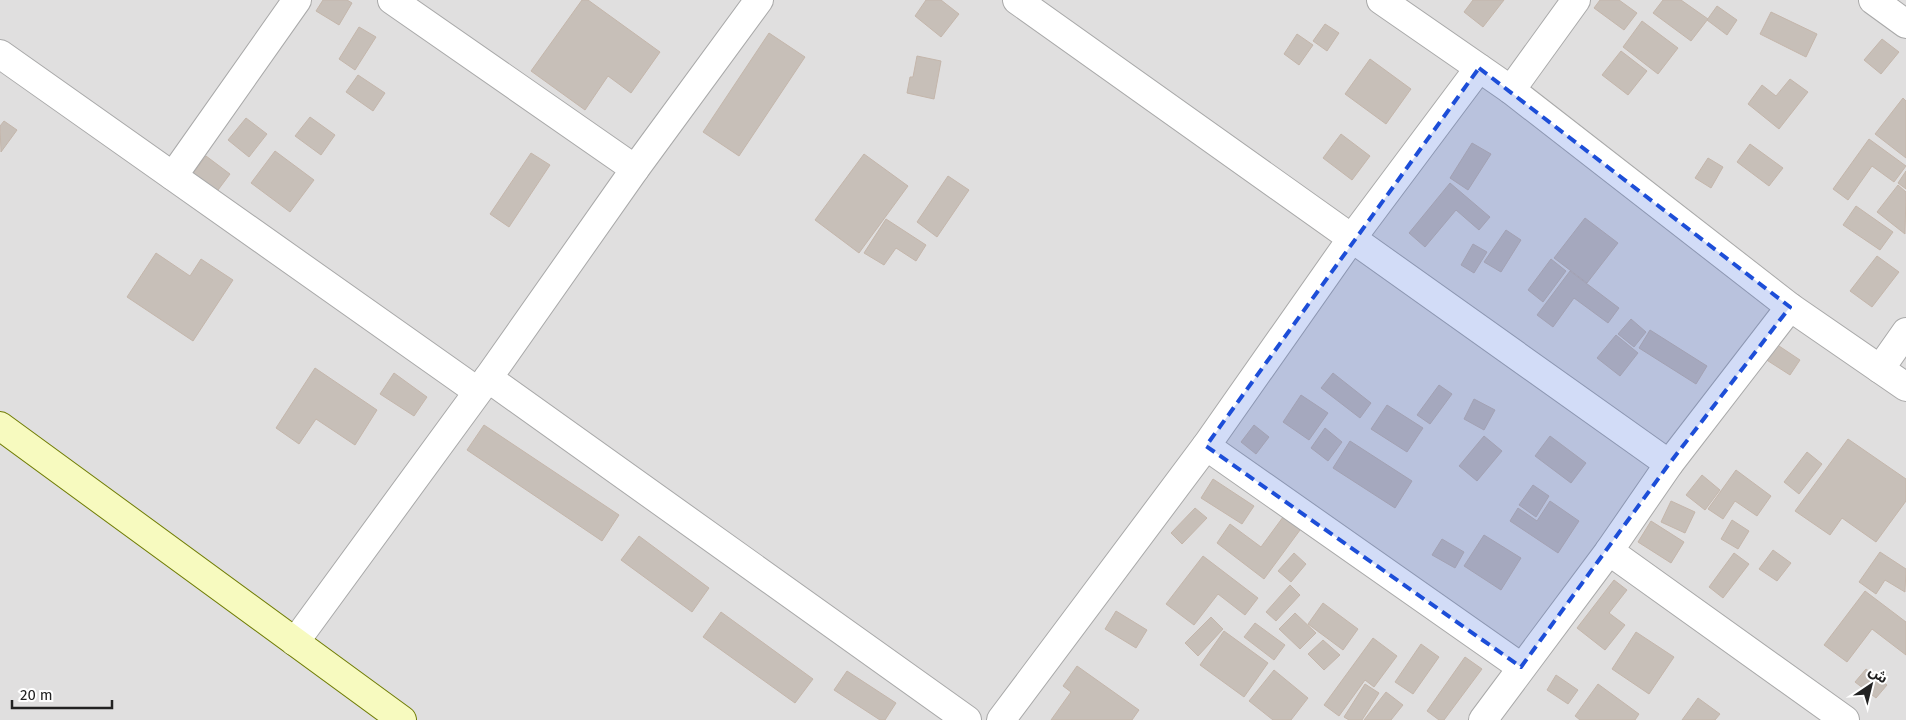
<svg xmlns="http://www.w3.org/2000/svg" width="1906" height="720" font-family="'Fira Sans','Noto Sans Arabic',sans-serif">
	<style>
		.residential { fill: #e0dfdf }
		.building { fill: #c7bfb8; stroke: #c4b6ab }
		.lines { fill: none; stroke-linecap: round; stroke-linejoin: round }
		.street-casing { stroke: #a9a9a9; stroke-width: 30 }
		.secondary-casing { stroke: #707d05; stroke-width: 30 }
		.street { stroke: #fff; stroke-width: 28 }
		.secondary { stroke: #f7fabf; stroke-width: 28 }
		.marked { fill: #1d4ed8; fill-opacity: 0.2; stroke: #1d4ed8; stroke-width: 4; stroke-dasharray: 10 6; stroke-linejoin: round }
	</style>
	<rect width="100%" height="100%" fill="#f2efe9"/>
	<rect class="residential" x="0" y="0" width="1906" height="720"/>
	<g class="building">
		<polygon points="323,0 347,0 352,3 339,25 316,11"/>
		<polygon points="582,0 588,0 660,52 631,93 608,76 585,110 531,71"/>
		<polygon points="926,0 941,0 959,14 941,37 915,16"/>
		<polygon points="1473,0 1504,0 1483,27 1464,12"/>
		<polygon points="1600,0 1619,0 1637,13 1624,30 1594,8"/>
		<polygon points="1663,0 1681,0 1708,19 1691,41 1653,13"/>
		<polygon points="1717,6 1737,20 1727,35 1707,20"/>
		<polygon points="1771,12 1817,34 1806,57 1760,34"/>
		<polygon points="1642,21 1678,48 1658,74 1623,47"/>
		<polygon points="1325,24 1339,33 1327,51 1313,41"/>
		<polygon points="359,27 376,37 355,70 339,59"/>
		<polygon points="769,33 805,57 739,156 703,132"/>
		<polygon points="1297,34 1313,45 1299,65 1284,54"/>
		<polygon points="1882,39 1899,52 1881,74 1864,60"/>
		<polygon points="1621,51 1647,71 1628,95 1602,75"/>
		<polygon points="917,56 941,61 934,99 907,93 910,77 913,77"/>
		<polygon points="1370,59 1411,89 1386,124 1345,94"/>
		<polygon points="358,75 385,93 373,111 346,92"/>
		<polygon points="1790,79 1808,92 1779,129 1748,104 1762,85 1776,96"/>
		<polygon points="1903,98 1906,101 1906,158 1875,134"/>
		<polygon points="310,117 335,135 321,155 295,136"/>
		<polygon points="246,118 267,134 249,157 228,140"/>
		<polygon points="4,121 17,130 1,152 0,126"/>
		<polygon points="1341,134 1370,156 1352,180 1323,158"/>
		<polygon points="1869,139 1906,166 1894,182 1872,166 1848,200 1833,189"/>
		<polygon points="1472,143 1491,154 1468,190 1450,178"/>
		<polygon points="1750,144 1783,168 1769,186 1737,162"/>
		<polygon points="275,151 314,180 290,212 251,183"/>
		<polygon points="531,153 550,165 509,227 490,214"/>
		<polygon points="864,154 908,186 859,253 815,220"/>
		<polygon points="206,156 230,174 212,198 188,180"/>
		<polygon points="1708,158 1723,167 1711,188 1695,178"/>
		<polygon points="1906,171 1906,189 1898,183"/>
		<polygon points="948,176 969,190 937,237 917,222"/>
		<polygon points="1450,183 1490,217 1479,230 1456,210 1425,247 1409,233"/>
		<polygon points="1898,185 1906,192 1905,234 1877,212"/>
		<polygon points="1856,206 1893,232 1880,250 1843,225"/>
		<polygon points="1585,218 1618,243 1587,283 1554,258"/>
		<polygon points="886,219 926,245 916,261 896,248 884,265 864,253"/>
		<polygon points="1506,230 1521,240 1501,272 1484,262"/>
		<polygon points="1473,244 1487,252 1474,273 1461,265"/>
		<polygon points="156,253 190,276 201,259 233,280 193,341 127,297"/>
		<polygon points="1877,256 1899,272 1872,307 1850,291"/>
		<polygon points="1551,259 1566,271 1543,302 1528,290"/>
		<polygon points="1570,271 1619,308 1608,323 1574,298 1553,327 1537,315"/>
		<polygon points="1631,319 1646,332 1634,347 1618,334"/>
		<polygon points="1650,330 1707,366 1696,384 1639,348"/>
		<polygon points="1616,335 1638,353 1620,376 1597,358"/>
		<polygon points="1773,342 1800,360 1790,375 1762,357"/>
		<polygon points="315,368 377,410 355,445 316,419 299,444 276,428"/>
		<polygon points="394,373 427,397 414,416 380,394"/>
		<polygon points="1333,373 1371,403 1360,418 1321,388"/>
		<polygon points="1439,385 1452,394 1430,424 1417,415"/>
		<polygon points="1301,395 1328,413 1309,440 1283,422"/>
		<polygon points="1474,399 1495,410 1484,430 1464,419"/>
		<polygon points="1387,405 1423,428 1407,452 1371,429"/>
		<polygon points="484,425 619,515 602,541 467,450"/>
		<polygon points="1254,425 1269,437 1256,454 1241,442"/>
		<polygon points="1325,428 1342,442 1328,461 1311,448"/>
		<polygon points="1484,436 1502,451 1477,481 1459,466"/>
		<polygon points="1550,436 1586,463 1571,483 1535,456"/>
		<polygon points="1848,439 1906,479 1906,501 1876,542 1842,518 1830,535 1795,511"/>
		<polygon points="1350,441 1412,481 1395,508 1333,468"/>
		<polygon points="1807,452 1822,464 1799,494 1784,482"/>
		<polygon points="1736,470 1771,496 1757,516 1735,501 1723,519 1708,509"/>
		<polygon points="1702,475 1720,490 1705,510 1686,495"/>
		<polygon points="1213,479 1254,506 1242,524 1201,498"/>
		<polygon points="1533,485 1549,496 1536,517 1519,505"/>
		<polygon points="1550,501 1579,521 1558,553 1510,521 1518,508 1537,521"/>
		<polygon points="1671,501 1695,512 1685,533 1661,522"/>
		<polygon points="1195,508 1207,518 1182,544 1171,533"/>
		<polygon points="1286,513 1303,526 1264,579 1217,543 1230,524 1261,547"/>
		<polygon points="1732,520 1749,531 1738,549 1721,539"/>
		<polygon points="1651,521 1684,542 1671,563 1638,542"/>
		<polygon points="1484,535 1521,558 1501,590 1464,566"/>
		<polygon points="639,536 709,588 692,612 621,560"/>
		<polygon points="1442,539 1464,552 1455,568 1432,555"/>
		<polygon points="1773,550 1791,563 1777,581 1759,569"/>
		<polygon points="1880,552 1906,569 1905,592 1885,580 1876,594 1859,582"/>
		<polygon points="1294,553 1306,564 1291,582 1278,571"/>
		<polygon points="1734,553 1749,564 1723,598 1709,587"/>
		<polygon points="1203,556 1258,598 1245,615 1218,594 1194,625 1166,604"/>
		<polygon points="1614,580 1627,590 1609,613 1625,625 1605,650 1577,628"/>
		<polygon points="1290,585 1300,595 1276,621 1266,612"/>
		<polygon points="1865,591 1906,622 1906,655 1872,629 1847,662 1824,645"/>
		<polygon points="1323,603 1358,629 1343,650 1308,624"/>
		<polygon points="1116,611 1147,630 1136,648 1105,629"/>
		<polygon points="721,612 813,679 795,703 703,637"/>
		<polygon points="1295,613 1316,633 1300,649 1279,629"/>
		<polygon points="1211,617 1223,629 1198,656 1185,643"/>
		<polygon points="1255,623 1285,645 1274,660 1244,637"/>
		<polygon points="1224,631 1268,663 1244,697 1200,665"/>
		<polygon points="1636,632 1674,657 1649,694 1612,669"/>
		<polygon points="1373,638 1397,656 1374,687 1365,680 1339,716 1324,705"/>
		<polygon points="1323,640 1340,655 1324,670 1308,654"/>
		<polygon points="1421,644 1439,657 1413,694 1395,682"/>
		<polygon points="1465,657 1482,669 1444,720 1439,720 1427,711"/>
		<polygon points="1077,666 1139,710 1132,720 1051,720 1071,692 1063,686"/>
		<polygon points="1866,669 1887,685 1876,698 1855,682"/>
		<polygon points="1274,670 1308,698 1291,720 1273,720 1249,701"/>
		<polygon points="847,671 896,703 885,720 880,720 834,690"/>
		<polygon points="1556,675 1578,690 1568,704 1547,690"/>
		<polygon points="1365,684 1379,693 1362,720 1349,720 1344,717"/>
		<polygon points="1598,684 1639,714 1635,720 1580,720 1575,716"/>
		<polygon points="1386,692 1403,705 1391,720 1364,720"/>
		<polygon points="1698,698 1720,714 1715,720 1682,720"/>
	</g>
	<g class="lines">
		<g class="street-casing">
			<g id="street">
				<polyline points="392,0 635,169"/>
				<polyline points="1017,0 1669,464"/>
				<polyline points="1381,0 1511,90 1790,307 1906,387"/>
				<polyline points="1873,0 1906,24"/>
				<polyline points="0,54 477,391"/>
				<polyline points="1511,90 1576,0"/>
				<polyline points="173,176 297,0"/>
				<polyline points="1880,369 1906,332"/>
				<polyline points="488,378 967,720"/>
				<polyline points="1206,446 1521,667"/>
				<polyline points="1609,551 1845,720"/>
				<polyline points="295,642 488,378 635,169 759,0"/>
				<polyline points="1001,720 1206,446 1352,238 1479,68"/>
				<polyline points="1483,720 1609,551 1669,464 1790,307"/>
			</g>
		</g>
		<g class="secondary-casing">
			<polyline id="secondary" points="0,426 402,720"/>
		</g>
		<use href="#street" class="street"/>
		<use href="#secondary" class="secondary"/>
	</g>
	<path class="marked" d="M1479 68 1790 307 1669 464 1521 667 1206 446Z"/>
	<g transform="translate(1871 685) rotate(35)" stroke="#ffffff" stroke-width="4" paint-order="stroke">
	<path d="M0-4L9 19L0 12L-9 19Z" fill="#222222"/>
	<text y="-8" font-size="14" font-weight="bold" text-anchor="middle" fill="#222222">ش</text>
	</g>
	<path d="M12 700v8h100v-8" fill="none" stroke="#222222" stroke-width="2.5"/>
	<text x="20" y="700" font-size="15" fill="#222222" stroke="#ffffff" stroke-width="4" paint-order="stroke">20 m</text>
</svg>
